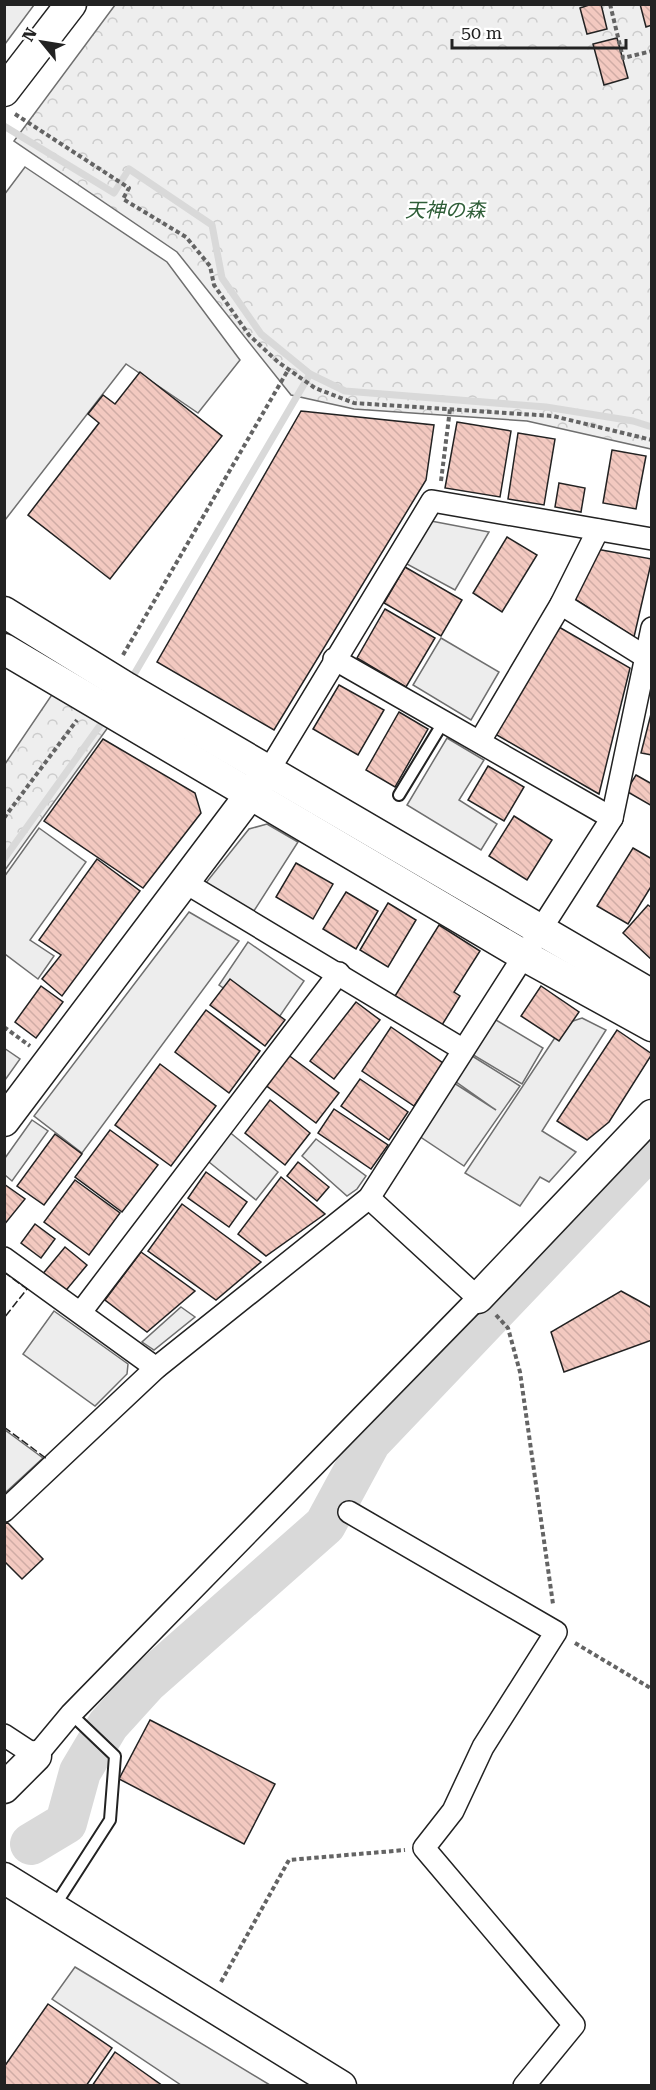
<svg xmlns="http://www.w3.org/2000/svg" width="656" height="2090" font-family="'Roboto Serif','Noto Sans JP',serif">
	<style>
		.forest { fill: url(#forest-crowns); stroke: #6f6f6f; stroke-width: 1.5 }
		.parking { fill: #ededed; stroke: #6f6f6f; stroke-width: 1.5 }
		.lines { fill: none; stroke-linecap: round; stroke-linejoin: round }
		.stream { stroke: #d9d9d9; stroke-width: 7 }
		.river { stroke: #d9d9d9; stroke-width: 42 }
		.building { fill: url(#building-back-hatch); stroke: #222; stroke-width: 1.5 }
		.lane-casing { stroke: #222; stroke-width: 14 }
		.street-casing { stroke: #222; stroke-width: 24 }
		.secondary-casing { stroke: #222; stroke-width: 33 }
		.path { stroke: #646464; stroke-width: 4; stroke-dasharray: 4.5 3; stroke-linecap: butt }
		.lane { stroke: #fff; stroke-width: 10 }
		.street { stroke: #fff; stroke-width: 21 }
		.secondary { stroke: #fff; stroke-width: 30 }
		.fence { stroke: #222; stroke-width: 1.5; stroke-dasharray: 8 3; stroke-linecap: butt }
		.labels { text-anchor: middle; stroke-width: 4.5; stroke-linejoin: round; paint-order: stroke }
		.park-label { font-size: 20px; font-style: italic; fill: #2f5e38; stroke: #fff }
	</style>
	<defs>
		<pattern id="forest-crowns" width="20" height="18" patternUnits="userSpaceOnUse" patternTransform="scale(1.5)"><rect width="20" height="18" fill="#eee"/><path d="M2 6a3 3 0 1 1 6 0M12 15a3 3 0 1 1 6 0" fill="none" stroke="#ccc"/></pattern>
		<pattern id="building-back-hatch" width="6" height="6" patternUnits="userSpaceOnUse" patternTransform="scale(1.5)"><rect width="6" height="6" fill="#f3c9c0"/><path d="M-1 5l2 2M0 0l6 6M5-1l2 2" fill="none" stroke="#d0aca5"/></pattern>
	</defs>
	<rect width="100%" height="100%" fill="#fff"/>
	<g class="forest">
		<polygon points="115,5 651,5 651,449 527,421 354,409 291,395 177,252 14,141"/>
		<polygon points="72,665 127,701 5,870 5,764"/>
	</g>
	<g class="parking">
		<polygon points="5,4 34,5 5,44 4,5"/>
		<polygon points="25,167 167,262 240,360 198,413 126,364 5,520 4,195"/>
		<polygon points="431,521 489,532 455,590 405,563"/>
		<polygon points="441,638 499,672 471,720 413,685"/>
		<polygon points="447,738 484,760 459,800 497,824 481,850 407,805"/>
		<polygon points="267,824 298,842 252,914 205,884 249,829"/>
		<polygon points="39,828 86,862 30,940 54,956 38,979 5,954 4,877"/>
		<polygon points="189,912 239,941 82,1153 34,1116"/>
		<polygon points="248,942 304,981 275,1023 219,985"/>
		<polygon points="491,1017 543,1048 522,1084 470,1053"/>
		<polygon points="582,1018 606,1030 542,1131 576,1152 549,1182 540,1177 520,1206 465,1173 564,1024"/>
		<polygon points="4,1048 20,1059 5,1080 4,1080"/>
		<polygon points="469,1054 520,1086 464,1166 416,1134 451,1081 496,1110 452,1079"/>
		<polygon points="32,1120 48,1131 12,1181 5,1175 5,1158"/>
		<polygon points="227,1130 278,1172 256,1200 204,1158"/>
		<polygon points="316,1139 366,1176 357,1189 347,1196 302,1156"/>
		<polygon points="181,1307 195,1317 154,1350 142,1342"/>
		<polygon points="54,1311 128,1364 127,1374 95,1406 23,1354"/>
		<polygon points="5,1430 43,1458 5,1493"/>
		<polygon points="75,1967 270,2085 181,2085 52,1999"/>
	</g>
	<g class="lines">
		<g class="stream">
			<polyline points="4,126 114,193 129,169 212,225 222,278 261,334 310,374 345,391 546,407 633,421 652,427"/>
			<polyline points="129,683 310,374"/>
			<polyline points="4,859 106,717"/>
		</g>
		<polyline class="river" points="31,1844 66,1823 80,1772 108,1725 147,1682 325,1525 370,1442 652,1146"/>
	</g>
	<g class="building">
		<polygon points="592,4 601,4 607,29 587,34 580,8"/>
		<polygon points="640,4 652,4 652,25 646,27"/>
		<polygon points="617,38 628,78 604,85 593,44"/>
		<polygon points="140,372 222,436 110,579 28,515 99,423 88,414 103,395 115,404"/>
		<polygon points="301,411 434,425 426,480 274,730 157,662"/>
		<polygon points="457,422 511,431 500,497 445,488"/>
		<polygon points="518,433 555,439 544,505 508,499"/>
		<polygon points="612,450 646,456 636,509 603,503"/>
		<polygon points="559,483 585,488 581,512 555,507"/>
		<polygon points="507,537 537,555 502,612 473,593"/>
		<polygon points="596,549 652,559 634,637 570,596"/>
		<polygon points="405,567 462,600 441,636 384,603"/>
		<polygon points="385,609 435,638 406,687 357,658"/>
		<polygon points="552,623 630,668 599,794 490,731"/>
		<polygon points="339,685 384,710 358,755 313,729"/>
		<polygon points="652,710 652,755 641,753"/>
		<polygon points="399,712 428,729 395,787 366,770"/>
		<polygon points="103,739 195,793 201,813 143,888 44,821"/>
		<polygon points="488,766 524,787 504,821 468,800"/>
		<polygon points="636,775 652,784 652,806 626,791"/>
		<polygon points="514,816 552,840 527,880 489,856"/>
		<polygon points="633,848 652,859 652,885 628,924 597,906"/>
		<polygon points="97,859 140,891 62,996 42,979 61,955 39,940"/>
		<polygon points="296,863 333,884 313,919 276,897"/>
		<polygon points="346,892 378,911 356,949 323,929"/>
		<polygon points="388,903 416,920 388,967 360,950"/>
		<polygon points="648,905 652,908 652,960 623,933"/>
		<polygon points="439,925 480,951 454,992 460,996 442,1025 395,996"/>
		<polygon points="230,979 285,1020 265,1046 210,1005"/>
		<polygon points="41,986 63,1002 36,1038 15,1022"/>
		<polygon points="541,986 579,1012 559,1041 521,1016"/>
		<polygon points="356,1002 380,1020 334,1079 310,1061"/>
		<polygon points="206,1010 260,1051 229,1093 175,1052"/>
		<polygon points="391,1027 443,1063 414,1106 362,1071"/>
		<polygon points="617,1030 652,1054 609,1122 587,1140 557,1121"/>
		<polygon points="287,1054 339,1093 316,1123 264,1084"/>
		<polygon points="160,1064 216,1106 171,1166 115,1125"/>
		<polygon points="360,1079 408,1112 389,1140 341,1106"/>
		<polygon points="270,1100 310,1133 285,1165 245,1133"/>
		<polygon points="334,1109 388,1145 371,1169 318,1133"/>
		<polygon points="110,1130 158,1165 122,1212 75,1177"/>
		<polygon points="55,1134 82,1154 44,1205 17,1186"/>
		<polygon points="298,1162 329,1187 317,1201 287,1176"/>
		<polygon points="206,1172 247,1202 229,1227 188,1198"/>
		<polygon points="281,1177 325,1214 266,1256 238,1234"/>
		<polygon points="75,1180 120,1213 89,1255 44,1222"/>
		<polygon points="4,1184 25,1199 4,1225"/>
		<polygon points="182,1204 261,1262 216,1300 148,1251"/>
		<polygon points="35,1224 55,1239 41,1258 21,1243"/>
		<polygon points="65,1247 87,1265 63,1294 41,1276"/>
		<polygon points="141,1252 195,1291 147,1332 105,1300"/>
		<polygon points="621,1291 652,1308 652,1340 564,1372 551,1332"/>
		<polygon points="7,1522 43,1559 22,1579 4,1561 4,1525"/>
		<polygon points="150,1720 275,1784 244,1844 119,1779"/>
		<polygon points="48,2004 112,2048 86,2086 4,2086 4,2067"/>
		<polygon points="115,2052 163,2086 92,2086"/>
	</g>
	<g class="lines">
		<g class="lane-casing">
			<g id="lane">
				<polyline points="399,795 444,721"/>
				<polyline points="54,1907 110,1820 115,1756 71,1714"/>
			</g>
		</g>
		<g class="street-casing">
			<g id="street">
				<polyline points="561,604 644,656"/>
				<polyline points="334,659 612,818"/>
				<polyline points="480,741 561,604 598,530"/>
				<polyline points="269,770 432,501 652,539"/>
				<polyline points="186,883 462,1049"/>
				<polyline points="4,1258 156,1368"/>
				<polyline points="81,1312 339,973"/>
				<polyline points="4,1511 156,1368 369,1198 612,818 652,628"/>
				<polyline points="349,1512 556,1632 483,1747 453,1811 424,1848 574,2025 524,2086"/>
				<polyline points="4,1735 36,1756 71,1714 478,1298 369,1198"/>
			</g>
		</g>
		<g class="secondary-casing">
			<g id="secondary">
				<polyline points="4,91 71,4"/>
				<polyline points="4,612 127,688 652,995"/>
				<polyline points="4,649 523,955 652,1026"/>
				<polyline points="4,1121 262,779"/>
				<polyline points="478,1298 652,1115"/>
				<polyline points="4,1788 36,1756"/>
				<polyline points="4,1878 341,2086"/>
			</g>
		</g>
		<g class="path">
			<polyline points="610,4 623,58 652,51"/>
			<polyline points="15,114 129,188 123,199 186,237 210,266 214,285 249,335 278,362 315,388 354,403 553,416 652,440"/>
			<polyline points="441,481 450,409"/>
			<polyline points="123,655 288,370"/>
			<polyline points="4,818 77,720"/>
			<polyline points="4,1027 30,1046"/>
			<polyline points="496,1315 508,1328 520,1372 553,1604"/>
			<polyline points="575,1643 652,1689"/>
			<polyline points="221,1982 289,1860 405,1850"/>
		</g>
		<use href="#lane" class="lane"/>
		<use href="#street" class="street"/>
		<use href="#secondary" class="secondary"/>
		<g class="fence">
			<polyline points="4,1272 27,1289 4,1318"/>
			<polyline points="4,1427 47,1459"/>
			<polyline points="4,1496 5,1496"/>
		</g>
	</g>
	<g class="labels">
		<g class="park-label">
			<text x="445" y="217">天神の森</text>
		</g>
	</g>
	<rect width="656" height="2090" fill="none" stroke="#222222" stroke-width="12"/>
	<g transform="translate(42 42) rotate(300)" stroke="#ffffff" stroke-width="4.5" paint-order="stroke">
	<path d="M0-4.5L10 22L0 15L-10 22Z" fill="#222222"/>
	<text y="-9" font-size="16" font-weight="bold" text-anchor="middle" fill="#222222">N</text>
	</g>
	<path d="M452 39v9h174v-9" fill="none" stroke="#222222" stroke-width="3"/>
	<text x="461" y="39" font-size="18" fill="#222222" stroke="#ffffff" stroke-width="4.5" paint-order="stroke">50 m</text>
</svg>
